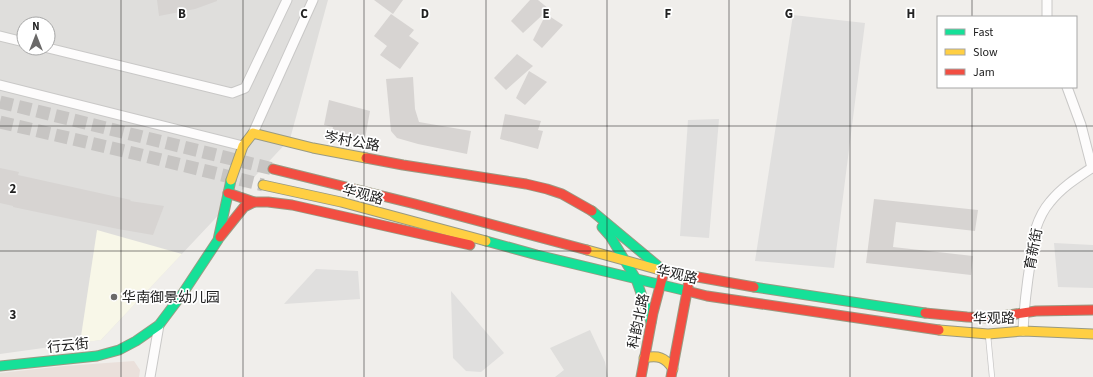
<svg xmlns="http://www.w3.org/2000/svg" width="1093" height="377" font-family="'Source Sans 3','Noto Sans SC',sans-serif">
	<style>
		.residential { fill: #dfdedc; fill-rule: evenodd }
		.education { fill: #f8f7e8 }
		.military { fill: #eae0db }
		.parking { fill: #e0dfde }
		.building { fill: #d7d4d2 }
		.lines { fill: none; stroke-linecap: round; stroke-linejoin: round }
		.secondary-tunnel { stroke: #c7c5c3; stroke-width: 13; stroke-dasharray: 13 6; stroke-linecap: butt }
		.lane-casing { stroke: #c9c8c7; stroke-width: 6 }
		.street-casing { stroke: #c9c8c7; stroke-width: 11 }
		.fast-casing { stroke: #999a82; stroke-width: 11 }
		.slow-casing { stroke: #999a82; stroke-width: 11 }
		.jam-casing { stroke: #999a82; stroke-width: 11 }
		.lane { stroke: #fdfcfc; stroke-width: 4.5 }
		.street { stroke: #fdfcfc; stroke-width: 9 }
		.fast { stroke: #16e098; stroke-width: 9 }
		.slow { stroke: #ffcf43; stroke-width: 9 }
		.jam { stroke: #f24e42; stroke-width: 9 }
		.grid { fill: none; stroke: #222; stroke-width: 1; stroke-opacity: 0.55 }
		.poi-dot { fill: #6a6968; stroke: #fff; stroke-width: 1.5 }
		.labels { text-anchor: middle; stroke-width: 3.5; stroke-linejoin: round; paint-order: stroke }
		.street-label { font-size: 14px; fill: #222; stroke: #fff }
		.poi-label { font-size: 14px; fill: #222; stroke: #fff; text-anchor: start }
		.grid-label { font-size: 13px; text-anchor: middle; font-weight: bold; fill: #222; stroke: #fff; stroke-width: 3.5; stroke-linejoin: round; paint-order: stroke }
	</style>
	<rect width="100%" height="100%" fill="#f0eeeb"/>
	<g class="residential">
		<path d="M0 0H328L290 139 101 340 0 354ZM24 24H48V48H24Z"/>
		<polygon points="590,330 605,362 608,377 555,377 564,370 550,348"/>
	</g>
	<polygon class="education" points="97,230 182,254 101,340 80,343"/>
	<polygon class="military" points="134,361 140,370 139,377 0,377 0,373 64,366"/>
	<g class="parking">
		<polygon points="793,15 865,23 834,268 755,261"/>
		<polygon points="719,119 709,238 680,236 688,120"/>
		<polygon points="1054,243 1093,245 1093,288 1058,287"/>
		<polygon points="316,269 358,271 360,299 284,304"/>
		<polygon points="451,291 504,353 481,372 466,371 453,358"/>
	</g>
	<g class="building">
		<polygon points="157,0 217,0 217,1 195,9 159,16"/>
		<polygon points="374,0 403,0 393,14"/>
		<polygon points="530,0 538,0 549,9 523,33 511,21"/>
		<polygon points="391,14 414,30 409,36 419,43 400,69 380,55 387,46 374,36"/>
		<polygon points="546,14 563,25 542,48 533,40"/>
		<polygon points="517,54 533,66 506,90 494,78"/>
		<polygon points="529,71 547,82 525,105 516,98"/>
		<polygon points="413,77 415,109 419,122 471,131 467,154 418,144 397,138 391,131 386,79"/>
		<polygon points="329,100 370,111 364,144 331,136 333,127 324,125"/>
		<polygon points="505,114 541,121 538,130 543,131 538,149 500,139"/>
		<polygon points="0,168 19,172 18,175 131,200 130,201 164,206 153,235 118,229 13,207 13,206 0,203"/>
		<polygon points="874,199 978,210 975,231 896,222 893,247 973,256 971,275 866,263"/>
	</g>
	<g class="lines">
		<g class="secondary-tunnel">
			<polyline points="0,102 273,169"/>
			<polyline points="0,122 137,154 263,185"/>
		</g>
		<g class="lane-casing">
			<polyline id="lane" points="988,335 992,377"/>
		</g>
		<g class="street-casing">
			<g id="street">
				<polyline points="1047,17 1047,0"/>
				<polyline points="0,36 24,42"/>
				<polyline points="48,48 232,93 245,88 287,0"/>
				<polyline points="0,85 243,146"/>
				<polyline points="1067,87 1081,125 1092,168"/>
				<polyline points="253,133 313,0"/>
				<path d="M1023 331C1024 307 1027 283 1031 258 1032 249 1033 238 1036 228 1039 219 1044 209 1050 202 1062 187 1078 177 1093 167"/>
				<polyline points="150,377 159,325"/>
			</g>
		</g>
		<g class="fast-casing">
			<g id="fast">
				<polyline points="592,211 664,271"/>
				<polyline points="602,227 610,236 636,279 651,322"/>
				<polyline points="486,241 537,255 687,291"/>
				<polyline points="754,287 925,313"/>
				<polyline points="0,366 97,356 119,350 136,341 159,325 183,293 218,240 231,180"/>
			</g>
		</g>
		<g class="slow-casing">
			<g id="slow">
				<polyline points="231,180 243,146 253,133 313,148 366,158"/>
				<polyline points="263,185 341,202 486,241"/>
				<polyline points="587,250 660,270"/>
				<polyline points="939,330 988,334 1023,331 1093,334"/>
				<path d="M644 358C658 355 665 357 673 369"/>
			</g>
		</g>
		<g class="jam-casing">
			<g id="jam">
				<polyline points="366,158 403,165 526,184 547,189 562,194 592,211"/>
				<polyline points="273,169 415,204 587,250"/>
				<polyline points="228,193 254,202 268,202 292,205 470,245"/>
				<polyline points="220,237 244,207 254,202"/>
				<polyline points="687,291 707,296 939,330"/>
				<polyline points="925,313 967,317 989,318 1036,311 1093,310"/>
				<polyline points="641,377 653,313 664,271 754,287"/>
				<polyline points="671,377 689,281"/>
			</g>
		</g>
		<use href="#lane" class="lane"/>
		<use href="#street" class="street"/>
		<use href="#fast" class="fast"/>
		<use href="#slow" class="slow"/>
		<use href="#jam" class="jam"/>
	</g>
	<path class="grid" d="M121 0V377M243 0V377M364 0V377M486 0V377M607 0V377M729 0V377M850 0V377M972 0V17M972 87V377M0 126H1093M0 251H1093"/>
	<circle class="poi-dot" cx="114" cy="297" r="4"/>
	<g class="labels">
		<g class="street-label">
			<text transform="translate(352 141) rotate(10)" y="5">岑村公路</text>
			<text transform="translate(363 194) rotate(15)" y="5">华观路</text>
			<text transform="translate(1033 249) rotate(-79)" y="5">育新街</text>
			<text transform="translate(677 274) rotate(13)" y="5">华观路</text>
			<text transform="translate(994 318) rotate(-1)" y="5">华观路</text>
			<text transform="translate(638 321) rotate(-78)" y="5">科韵北路</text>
			<text transform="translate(68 345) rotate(-6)" y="5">行云街</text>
		</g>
		<g class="poi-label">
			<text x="122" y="302">华南御景幼儿园</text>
		</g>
	</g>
	<g class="grid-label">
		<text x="182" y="18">B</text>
		<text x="304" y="18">C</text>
		<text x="425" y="18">D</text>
		<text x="546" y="18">E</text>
		<text x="668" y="18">F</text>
		<text x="789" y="18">G</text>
		<text x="911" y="18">H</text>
		<text x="13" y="193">2</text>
		<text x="13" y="319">3</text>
	</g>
	<rect x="937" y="16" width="140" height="72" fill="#ffffff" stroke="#a7a7a7"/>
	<rect x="945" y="29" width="20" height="6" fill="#16e098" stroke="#a7a7a7"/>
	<text x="973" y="36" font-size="12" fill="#222222">Fast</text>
	<rect x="945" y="49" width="20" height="6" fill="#ffcf43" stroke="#a7a7a7"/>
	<text x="973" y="56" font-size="12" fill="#222222">Slow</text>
	<rect x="945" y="69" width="20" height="6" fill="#f24e42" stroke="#a7a7a7"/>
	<text x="973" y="76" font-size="12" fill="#222222">Jam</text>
	<g transform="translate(36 36)"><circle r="19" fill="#ffffff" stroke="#a7a7a7"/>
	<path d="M0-3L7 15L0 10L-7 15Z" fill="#6a6968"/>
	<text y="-6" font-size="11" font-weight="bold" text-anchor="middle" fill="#222222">N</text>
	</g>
</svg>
